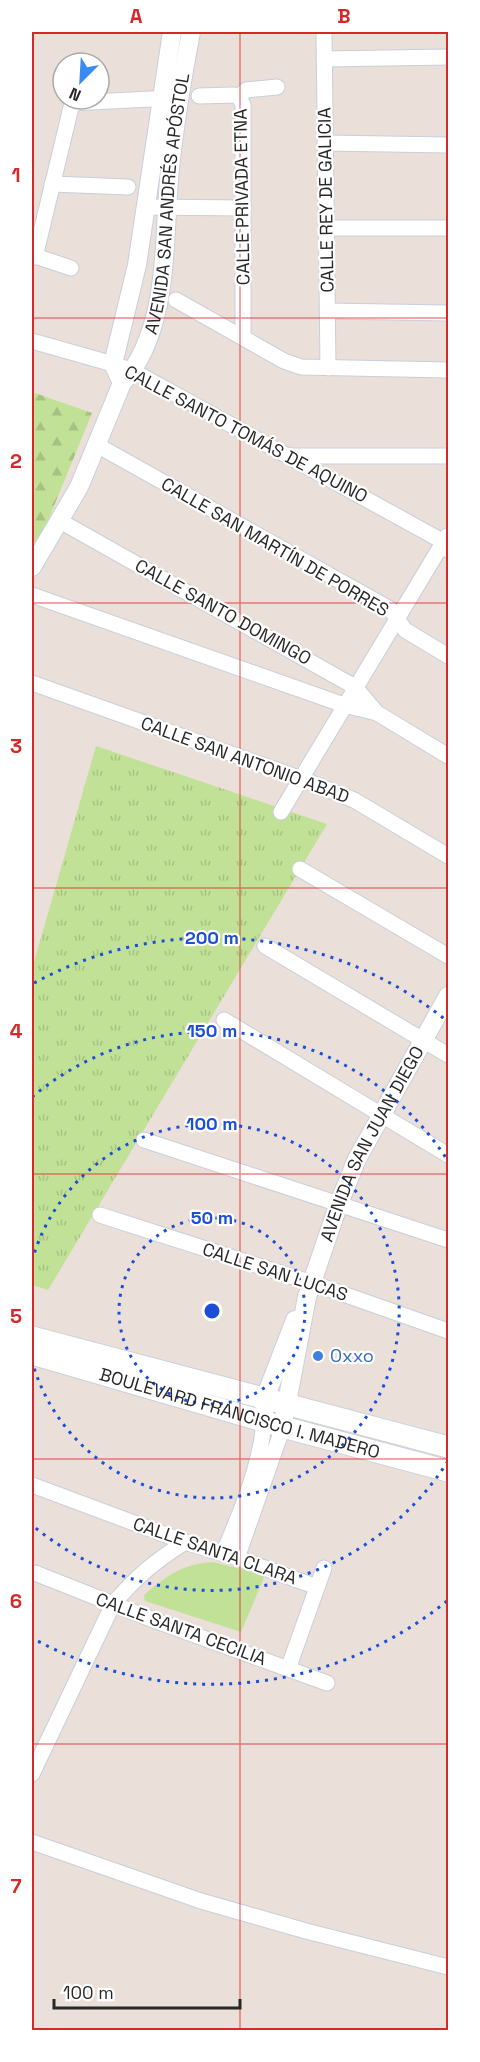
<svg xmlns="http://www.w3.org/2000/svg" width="480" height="2062" font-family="'Space Grotesk',sans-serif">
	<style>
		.grass { fill: url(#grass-tufts) }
		.forest { fill: url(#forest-firs) }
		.park { fill: #c1e196 }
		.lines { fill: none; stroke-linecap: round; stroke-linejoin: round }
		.minor-casing { stroke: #c8cfda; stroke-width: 17 }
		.tertiary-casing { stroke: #c8cfda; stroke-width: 20 }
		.secondary-casing { stroke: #c8cfda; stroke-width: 23 }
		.minor { stroke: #fff; stroke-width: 15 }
		.tertiary { stroke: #fff; stroke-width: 18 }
		.secondary { stroke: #fff; stroke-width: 21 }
		.grid { fill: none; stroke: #d62828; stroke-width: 1.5; stroke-opacity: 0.55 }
		.ring { fill: none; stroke: #1d4ed8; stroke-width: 3; stroke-dasharray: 3 6 }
		.shop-dot { fill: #3f7fe0; stroke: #fff; stroke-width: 2 }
		.labels { text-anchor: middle; stroke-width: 4.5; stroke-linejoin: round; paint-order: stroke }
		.street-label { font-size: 18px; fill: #282828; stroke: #fff }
		.shop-label { font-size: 18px; fill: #366cbe; stroke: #fff; text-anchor: start }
		.centre { fill: #1d4ed8; stroke: #fff; stroke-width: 3 }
		.ring-label { font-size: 18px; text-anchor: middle; font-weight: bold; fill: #1d4ed8; stroke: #fff; stroke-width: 4.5; stroke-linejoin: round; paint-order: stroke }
		.neatline { fill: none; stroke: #d62828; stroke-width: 2 }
		.grid-label { font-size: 20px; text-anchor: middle; font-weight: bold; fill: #d62828 }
	</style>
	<defs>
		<pattern id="grass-tufts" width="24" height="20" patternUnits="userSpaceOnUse" patternTransform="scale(1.5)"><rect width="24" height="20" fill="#c1e196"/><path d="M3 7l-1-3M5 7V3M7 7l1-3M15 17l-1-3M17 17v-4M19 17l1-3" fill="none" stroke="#a6c181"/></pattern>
		<pattern id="forest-firs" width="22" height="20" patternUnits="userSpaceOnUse" patternTransform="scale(1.5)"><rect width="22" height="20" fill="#c1e196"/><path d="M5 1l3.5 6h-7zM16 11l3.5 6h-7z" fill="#a6c181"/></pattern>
	</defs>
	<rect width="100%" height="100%" fill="#eadfd9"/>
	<polygon class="grass" points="96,746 327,824 48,1290 32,1285 32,969"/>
	<polygon class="forest" points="32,392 92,413 47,523 32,546"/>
	<path class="park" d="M213 1562 265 1575 241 1632 145 1601 144 1595C167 1575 183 1564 213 1562Z"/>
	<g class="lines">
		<g class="minor-casing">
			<g id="minor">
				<polyline points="324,32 328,368"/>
				<polyline points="324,59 448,57"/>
				<polyline points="199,96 234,95 239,97 243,105 243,337"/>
				<polyline points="239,97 246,90 277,87"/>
				<polyline points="71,103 171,98"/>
				<polyline points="325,143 448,145"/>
				<polyline points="52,184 128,187"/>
				<polyline points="146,207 244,208"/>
				<polyline points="327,228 448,228"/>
				<polyline points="32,255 71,268"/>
				<polyline points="35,257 73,99"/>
				<polyline points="176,300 284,361 301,367 448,370"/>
				<polyline points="328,311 448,313"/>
				<polyline points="32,341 113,364 133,371 444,542 448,550"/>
				<polyline points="96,448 104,449 390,609 405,630 448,656"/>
				<polyline points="291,456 448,456"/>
				<polyline points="60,521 355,687 377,713 448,756"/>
				<polyline points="32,595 344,705 377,713"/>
				<polyline points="32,683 299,778 354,800 448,856"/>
				<polyline points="281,812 447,536"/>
				<polyline points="300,869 448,956"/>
				<polyline points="265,946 448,1055"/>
				<polyline points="224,1020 448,1155"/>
				<polyline points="144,1140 448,1240"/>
				<polyline points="100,1215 312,1283 448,1331"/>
				<polyline points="32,1485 185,1542 237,1558 317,1587"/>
				<path d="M223 1554C240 1514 261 1465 264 1421"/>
				<polyline points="237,1558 283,1427"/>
				<polyline points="35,1573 151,1619 327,1683"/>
				<polyline points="288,1669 324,1568"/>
				<path d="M32 1774 113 1604C137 1576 154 1562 185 1542"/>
				<polyline points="32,1842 201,1901 306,1931 448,1967"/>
			</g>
		</g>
		<g class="tertiary-casing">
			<g id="tertiary">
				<polyline points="122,383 113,364 137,265 172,32"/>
				<path id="s1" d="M32 567 79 487 122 383C173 327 162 230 171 159 176 116 183 74 191 32"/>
				<polyline points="264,1413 265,1398 295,1320"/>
				<path id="s2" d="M284 1418 307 1297 339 1203 357 1159 448 996"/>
			</g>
		</g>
		<g class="secondary-casing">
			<g id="secondary">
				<polyline points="32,1337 448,1447"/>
				<path id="s3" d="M32 1354 283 1427 448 1471"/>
			</g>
		</g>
		<use href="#minor" class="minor"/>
		<use href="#tertiary" class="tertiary"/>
		<use href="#secondary" class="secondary"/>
	</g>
	<path class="grid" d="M240 32V2030M32 318H448M32 603H448M32 888H448M32 1174H448M32 1459H448M32 1744H448"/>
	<g class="ring">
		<circle cx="212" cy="1311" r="93"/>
		<path d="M32 1261A187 187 0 1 1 32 1361"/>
		<path d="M448 1461A280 280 0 0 1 32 1525M32 1097A280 280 0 0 1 448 1161"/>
		<path d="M447 1601A373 373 0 0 1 34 1639M34 983A373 373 0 0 1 447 1021"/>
	</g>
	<circle class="shop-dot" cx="318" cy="1356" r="6"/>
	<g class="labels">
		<g class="street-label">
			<text transform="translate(242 197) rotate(-91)" y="6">CALLE PRIVADA ETNA</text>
			<text transform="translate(326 200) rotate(-91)" y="6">CALLE REY DE GALICIA</text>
			<text dy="6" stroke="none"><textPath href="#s1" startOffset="394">AVENIDA SAN ANDRÉS APÓSTOL</textPath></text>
			<text transform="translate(246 434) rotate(28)" y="6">CALLE SANTO TOMÁS DE AQUINO</text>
			<text transform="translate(275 547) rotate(30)" y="6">CALLE SAN MARTÍN DE PORRES</text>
			<text transform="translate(223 612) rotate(29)" y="6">CALLE SANTO DOMINGO</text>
			<text transform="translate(245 760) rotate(20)" y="6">CALLE SAN ANTONIO ABAD</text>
			<text dy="6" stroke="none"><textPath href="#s2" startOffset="290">AVENIDA SAN JUAN DIEGO</textPath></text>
			<text transform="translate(275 1272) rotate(18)" y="6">CALLE SAN LUCAS</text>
			<text dy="6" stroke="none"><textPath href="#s3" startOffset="216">BOULEVARD FRANCISCO I. MADERO</textPath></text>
			<text transform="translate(215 1551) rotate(19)" y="6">CALLE SANTA CLARA</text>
			<text transform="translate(181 1629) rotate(20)" y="6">CALLE SANTA CECILIA</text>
		</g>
		<g class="shop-label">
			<text x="330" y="1362">Oxxo</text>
		</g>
	</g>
	<circle cx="212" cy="1311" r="9" class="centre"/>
	<g class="ring-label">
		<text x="212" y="944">200 m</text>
		<text x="212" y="1037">150 m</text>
		<text x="212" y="1130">100 m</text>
		<text x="212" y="1224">50 m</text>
	</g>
	<rect width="480" height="2062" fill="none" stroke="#ffffff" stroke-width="66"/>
	<g transform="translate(81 81) rotate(204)"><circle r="28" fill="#ffffff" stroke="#a9a9a9" stroke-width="1.5"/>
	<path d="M0-4.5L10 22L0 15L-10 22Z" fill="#398af7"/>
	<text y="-9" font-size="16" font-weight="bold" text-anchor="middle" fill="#282828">N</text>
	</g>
	<path d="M54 1999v9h186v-9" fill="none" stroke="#282828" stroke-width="3"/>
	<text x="63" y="1999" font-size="18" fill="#282828" stroke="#ffffff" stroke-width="4.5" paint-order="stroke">100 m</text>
	<rect x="33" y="33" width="414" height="1996" class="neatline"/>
	<g class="grid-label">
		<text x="136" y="23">A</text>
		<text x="344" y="23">B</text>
		<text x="16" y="182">1</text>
		<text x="16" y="468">2</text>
		<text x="16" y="753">3</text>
		<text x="16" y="1038">4</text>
		<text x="16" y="1323">5</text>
		<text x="16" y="1608">6</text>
		<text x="16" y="1893">7</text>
	</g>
</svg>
